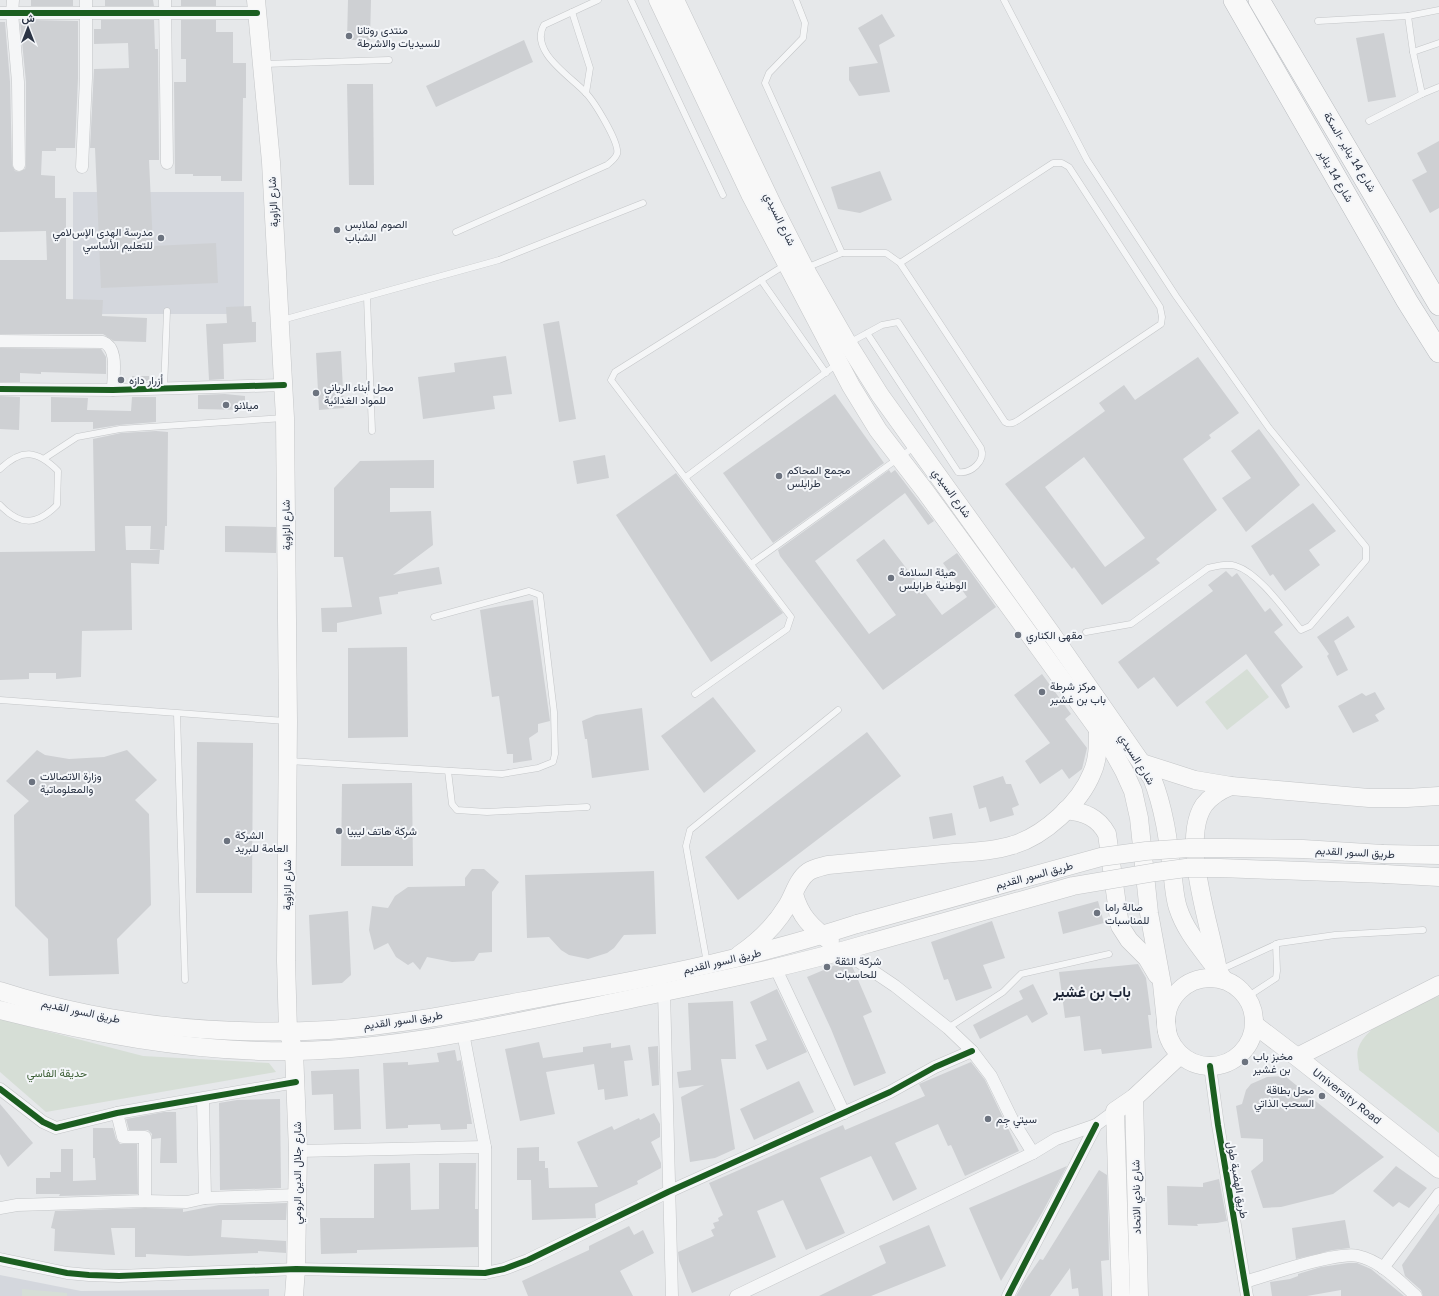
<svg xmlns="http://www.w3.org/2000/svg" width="1439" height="1296" font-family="'Golos Text',Vazirmatn,sans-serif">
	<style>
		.built { fill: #d4d7dd }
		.green { fill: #d6ded6 }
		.building { fill: #ced0d3; fill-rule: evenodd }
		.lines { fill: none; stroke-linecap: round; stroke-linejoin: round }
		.service-casing { stroke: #c4c6c8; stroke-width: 7 }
		.minor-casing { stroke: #c4c6c8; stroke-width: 13 }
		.secondary-casing { stroke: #c4c6c8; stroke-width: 19 }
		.trunk-casing { stroke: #b8bbbf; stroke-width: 22 }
		.service { stroke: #f5f6f7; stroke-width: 6 }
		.minor { stroke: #f5f6f7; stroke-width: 12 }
		.secondary { stroke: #f8f8f8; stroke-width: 18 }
		.trunk { stroke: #f8f8f8; stroke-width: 21 }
		.secondary-bridge-casing { stroke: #c4c6c8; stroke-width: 19; stroke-linecap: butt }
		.secondary-bridge { stroke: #f8f8f8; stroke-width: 18 }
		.cycleway-casing { stroke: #f4f6f9; stroke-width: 8 }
		.cycleway { stroke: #1b5e20; stroke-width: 6 }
		.poi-dot { fill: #6c737f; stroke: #f4f6f9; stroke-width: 1.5 }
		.labels { text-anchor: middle; stroke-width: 4; stroke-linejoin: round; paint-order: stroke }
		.poi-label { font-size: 11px; fill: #2b3445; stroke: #f4f6f9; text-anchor: start }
		.street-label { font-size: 11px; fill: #2b3445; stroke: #f4f6f9 }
		.park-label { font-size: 11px; fill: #3f6138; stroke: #f4f6f9 }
		.district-label { font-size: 15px; font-weight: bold; fill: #1d2536; stroke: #f4f6f9 }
	</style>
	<rect width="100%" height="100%" fill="#e6e8ea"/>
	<g class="built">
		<rect x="73" y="192" width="171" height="122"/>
		<polygon points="0,1275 81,1291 269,1289 269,1296 0,1296"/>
	</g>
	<g class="green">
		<polygon points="1247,669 1269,697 1227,730 1205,702"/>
		<path d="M1439 996V1133L1359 1070C1359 1064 1356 1055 1358 1049 1366 1022 1415 1007 1439 996Z"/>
		<polygon points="0,1019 143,1056 269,1063 276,1072 46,1112 0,1072"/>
		<polygon points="22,1289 67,1293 67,1296 22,1296"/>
	</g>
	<g class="building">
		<rect x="31" y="0" width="42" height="6"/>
		<polygon points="105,0 153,0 154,6 105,6"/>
		<rect x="181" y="0" width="35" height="6"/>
		<polygon points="348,0 371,0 370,40 347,40"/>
		<polygon points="882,14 895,36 879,45 890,92 859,96 849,80 849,67 878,63 858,28"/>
		<polygon points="31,20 78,21 78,78 75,148 56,148 56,151 42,151 41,175 55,176 55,198 66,198 66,299 103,300 102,316 147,318 146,342 114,341 103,334 0,334 0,260 47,260 46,231 0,232 0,22 5,22 10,82 12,165 15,171 19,172 25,169 26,165 26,82 20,22 31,22"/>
		<polygon points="101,20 154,20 155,49 158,49 159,160 149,160 153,246 216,243 218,283 101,288 95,148 90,148 94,69 129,68 128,43 94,44 94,29 101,29"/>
		<polygon points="181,20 216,20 216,32 233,32 233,63 246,63 246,98 243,98 242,181 221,181 221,176 193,176 193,174 175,174 174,82 186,82 186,59 181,59"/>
		<polygon points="1384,33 1396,97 1368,102 1356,38"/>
		<polygon points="524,40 533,62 436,107 426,86"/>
		<polygon points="347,84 373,84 374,185 349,185"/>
		<polygon points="1439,141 1439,208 1430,213 1412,180 1427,172 1417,153"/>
		<polygon points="880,171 892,200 860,213 838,209 831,187"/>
		<polygon points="251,306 252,322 256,322 256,342 223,344 224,379 209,380 206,324 227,323 226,307"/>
		<polygon points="559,321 576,419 559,422 543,324"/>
		<polygon points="0,348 101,349 106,357 106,374 41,372 41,374 20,373 20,382 0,382"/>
		<polygon points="341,351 344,408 319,410 316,353"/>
		<polygon points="506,356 512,394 493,396 495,409 423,419 418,377 455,372 454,363"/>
		<path d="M1198 357 1239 413 1209 435 1211 438 1183 459 1217 510 1156 559 1160 563 1102 605 1074 567 1072 569 1005 484 1105 411 1099 403 1124 385 1135 400ZM1084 457 1145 538 1105 567 1045 487Z"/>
		<polygon points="132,376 149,376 149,381 132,382"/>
		<polygon points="225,394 245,396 245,410 198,409 198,395"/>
		<polygon points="835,394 884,463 773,543 723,473"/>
		<polygon points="0,396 20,397 19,430 0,429"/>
		<polygon points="51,397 88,398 87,410 131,411 132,397 156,397 156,422 119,425 93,429 93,422 51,422"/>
		<polygon points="1259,429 1300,485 1246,532 1222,498 1251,478 1231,451"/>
		<polygon points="156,431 168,432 167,526 165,526 164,550 150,549 151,526 125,526 126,550 160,550 159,564 131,563 132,630 82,631 81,677 56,679 56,673 29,673 29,679 0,680 0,552 95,551 93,439 121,433"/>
		<polygon points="605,455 609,478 577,484 573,461"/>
		<polygon points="434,460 434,488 390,488 390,512 431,511 433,545 393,575 439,567 442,584 398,592 398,594 379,597 382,614 337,623 337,632 322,632 321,608 352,607 343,557 334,557 334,488 360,461"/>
		<polygon points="889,470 891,473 895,470 934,521 928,525 905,493 815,561 869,634 896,615 856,560 884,539 942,615 967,597 943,563 957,553 996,607 883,690 780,556 778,550"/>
		<polygon points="676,473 783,613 711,662 616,515"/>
		<polygon points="1313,503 1336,531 1309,550 1320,565 1285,591 1273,574 1270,576 1251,546"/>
		<polygon points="225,526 276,527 276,553 225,552"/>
		<polygon points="1226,571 1232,577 1237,573 1265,612 1270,608 1283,625 1274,632 1303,667 1281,685 1290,707 1286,709 1246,654 1177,707 1154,677 1138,689 1118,662 1213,591 1208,585"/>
		<polygon points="533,600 550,721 538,724 538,732 529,738 532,760 513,763 513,754 507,754 499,696 492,697 480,610"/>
		<polygon points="1348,616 1355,627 1334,641 1348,670 1337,676 1327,656 1329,654 1317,637"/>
		<polygon points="407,647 408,737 348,738 348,648"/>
		<polygon points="1042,674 1071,714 1065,719 1087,748 1082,769 1069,779 1062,769 1040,784 1025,761 1050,743 1014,695"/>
		<polygon points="1375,692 1385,709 1375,715 1379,721 1353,733 1338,706 1362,693 1366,696"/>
		<polygon points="713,697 756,751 704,793 661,736"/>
		<polygon points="642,708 649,770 592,778 587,739 585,739 582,721 596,715"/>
		<polygon points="867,732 901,776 738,900 705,857"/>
		<polygon points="197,742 253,743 252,893 196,893"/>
		<polygon points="37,750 45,755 69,759 104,757 127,750 157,780 135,800 149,814 151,905 117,939 119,974 49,976 48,939 15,906 14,815 29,801 6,781"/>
		<polygon points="1003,776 1006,784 1011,784 1019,805 1012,808 1014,815 990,822 986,807 979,809 973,786"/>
		<polygon points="412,783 413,866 341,866 342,784"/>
		<polygon points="952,813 956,835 933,839 929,817"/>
		<polygon points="472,869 484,869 499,882 492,892 492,952 479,953 474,961 452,962 427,957 420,970 413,962 408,965 396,957 388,943 374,950 369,930 372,906 388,908 395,896 408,887 465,886 465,878"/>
		<polygon points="654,871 656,934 624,935 614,948 607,953 588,959 569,955 561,950 549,937 527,938 525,875"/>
		<polygon points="1098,901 1104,923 1063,934 1058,912"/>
		<polygon points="348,911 351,975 342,983 312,985 309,915"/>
		<polygon points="992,921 1005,958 983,965 992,988 956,1001 948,979 944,980 931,942"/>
		<polygon points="845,961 852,966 872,1012 863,1016 886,1073 854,1086 831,1029 807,977"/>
		<polygon points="1138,964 1146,978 1151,1015 1148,1015 1152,1048 1102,1054 1101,1049 1084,1051 1080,1016 1065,1018 1059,972"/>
		<polygon points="1033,984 1048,1014 1032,1023 1027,1015 980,1039 973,1025 1023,999 1019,991"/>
		<polygon points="777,989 807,1052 767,1070 755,1045 767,1040 750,1002"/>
		<polygon points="733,1001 736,1059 721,1059 735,1149 715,1158 690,1162 681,1097 704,1085 679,1088 677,1072 691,1070 688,1003"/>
		<polygon points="539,1042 543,1058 583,1052 583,1047 611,1043 611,1048 630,1045 633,1060 624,1061 628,1096 605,1100 604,1089 598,1090 594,1064 546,1072 555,1114 520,1121 505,1049"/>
		<polygon points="658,1046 659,1085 652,1086 648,1047"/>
		<polygon points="455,1050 457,1061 461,1060 472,1124 467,1124 467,1129 441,1130 440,1124 408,1125 408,1128 386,1129 383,1063 408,1062 408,1065 439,1062 437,1053"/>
		<polygon points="971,1062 985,1080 1019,1151 965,1176 951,1145 948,1146 938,1124 895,1143 917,1189 893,1201 871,1156 820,1178 845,1233 806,1250 783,1200 757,1211 776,1257 692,1293 679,1261 678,1252 714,1236 711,1230 715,1228 713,1223 719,1221 718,1218 723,1215 709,1183 843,1125 845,1130 925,1096 919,1084"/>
		<polygon points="359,1069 361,1129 334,1130 333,1094 312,1095 311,1071"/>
		<polygon points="1285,1076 1384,1157 1333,1194 1281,1207 1263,1208 1251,1171 1263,1161 1263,1139 1241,1138 1236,1106 1242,1104 1246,1090 1251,1084 1267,1077"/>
		<polygon points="799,1081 814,1112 754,1140 740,1109"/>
		<polygon points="280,1099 281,1188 220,1190 219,1103 237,1100"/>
		<polygon points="0,1104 33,1143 8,1167 0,1154"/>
		<polygon points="164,1112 176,1112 177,1163 160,1163 161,1138 152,1139 152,1134 148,1130 129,1130 126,1119"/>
		<polygon points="654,1113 660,1124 660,1137 651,1142 661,1163 661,1168 637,1181 638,1184 595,1204 596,1218 532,1220 531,1180 517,1180 517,1148 539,1147 539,1161 545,1161 545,1168 548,1168 549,1188 598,1187 577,1142 612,1126 614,1130 639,1118 640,1120"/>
		<polygon points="93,1128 113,1128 116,1139 120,1144 137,1144 138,1194 59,1196 60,1194 36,1194 36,1178 50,1178 50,1172 61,1172 61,1149 73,1149 73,1181 96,1180 95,1158 93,1158"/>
		<polygon points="410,1163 411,1210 439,1209 439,1163 476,1163 475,1209 478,1209 478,1247 357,1250 357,1253 321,1254 320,1218 374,1218 374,1164"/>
		<polygon points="1067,1166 1042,1213 1001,1281 969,1208"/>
		<polygon points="1396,1166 1427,1188 1409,1208 1399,1202 1393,1207 1373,1191"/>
		<polygon points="1099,1170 1107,1175 1109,1260 1101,1261 1103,1296 1079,1296 1078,1288 1072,1289 1070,1268 1050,1296 1016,1296 1024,1282 1040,1259 1043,1260"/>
		<polygon points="1219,1179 1227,1221 1217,1223 1197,1224 1198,1226 1168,1225 1167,1186 1203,1187 1203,1183"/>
		<polygon points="287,1203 286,1220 222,1220 221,1237 286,1241 286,1253 258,1251 258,1253 188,1256 146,1254 146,1257 135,1257 135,1228 111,1228 115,1255 54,1251 55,1229 51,1228 55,1211 145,1208 183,1209 183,1212 219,1205"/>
		<polygon points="1439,1213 1439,1296 1423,1296 1421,1290 1405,1276 1402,1265"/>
		<polygon points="1345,1220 1350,1248 1333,1250 1296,1259 1292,1228"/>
		<polygon points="929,1225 946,1266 871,1296 819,1296 886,1263 879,1246"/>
		<polygon points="629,1226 634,1235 643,1230 654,1253 620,1271 633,1296 528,1296 522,1281 589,1250 589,1246"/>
		<polygon points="1348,1263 1357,1263 1371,1269 1404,1296 1341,1296 1341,1290 1307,1296 1272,1296 1270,1282 1290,1279 1298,1276 1298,1274 1321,1267"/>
	</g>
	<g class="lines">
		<g class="service-casing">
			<g id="service">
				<polyline points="631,0 723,195"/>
				<polyline points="796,0 805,23 803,38 769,73 765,83 842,253"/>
				<path d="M1004 0 1087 160 1176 296 1269 428 1366 547V560L1310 626 1301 630C1285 611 1259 573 1236 566 1227 563 1217 566 1208 568L1131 624 1086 632"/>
				<polyline points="1439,10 1408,16 1413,52 1422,94 1439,87"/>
				<polyline points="572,12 590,68 586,93"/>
				<polyline points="1318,21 1408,16"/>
				<polyline points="1413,52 1439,43"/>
				<polyline points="264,64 389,60"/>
				<polyline points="1369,121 1422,94"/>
				<path d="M456 232 607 165C611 162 615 159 617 154 620 143 594 101 585 92 570 76 529 51 544 25L598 0"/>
				<path d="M806 268 842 253H886L900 263 1005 422C1011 426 1017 421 1023 417L1161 324 1162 317 1160 307 1069 167 1062 163H1053L900 263"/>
				<polyline points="761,280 826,373"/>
				<polyline points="367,297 372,431"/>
				<polyline points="282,320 499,260 643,203"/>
				<path d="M849 343 882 325 898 322 981 448C986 461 971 474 958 472L867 333"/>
				<polyline points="164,389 167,311"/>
				<polyline points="45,458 77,437 120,429 284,418"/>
				<path d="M0 469C22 448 37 450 58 471L57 505C37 525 21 527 0 505"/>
				<polyline points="686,477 837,364"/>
				<polyline points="751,564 914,447"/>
				<polyline points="695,694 787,629 791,617 611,380 615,372 785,265"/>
				<polyline points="0,700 286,721"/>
				<polyline points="177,714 185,980"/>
				<polyline points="289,761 502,774 538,768 553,762 555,754 554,712 540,595 529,591 434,617"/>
				<polyline points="448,771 452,804 457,810 487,812 587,807"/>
				<polyline points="707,963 686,846 690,830 838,710"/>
				<polyline points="1220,970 1279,943 1335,935 1423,930"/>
				<polyline points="1247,997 1276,978 1277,971 1276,944"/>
				<polyline points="948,1028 1003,992 1021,974 1109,954"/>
			</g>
		</g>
		<g class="minor-casing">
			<g id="minor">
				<polyline points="13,0 12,13 18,82 19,165"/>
				<polyline points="165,0 167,163"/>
				<polyline points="0,13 257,13"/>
				<polyline points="82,167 86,78 86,0"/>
				<path d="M0 341 103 342C119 348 113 375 113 390"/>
				<polyline points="0,389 113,390 284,385"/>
				<polyline points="843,951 895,986 948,1028 972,1051 991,1076 1013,1121 1033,1153"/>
				<polyline points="776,969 844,1113"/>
				<polyline points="662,986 664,992 672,1296"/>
				<polyline points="463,1033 485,1147"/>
				<polyline points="1210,1066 1218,1125 1247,1296"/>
				<polyline points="0,1089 43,1122 56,1128 117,1113 296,1082"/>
				<polyline points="203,1099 205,1198"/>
				<polyline points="117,1113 123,1137 145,1137 145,1201"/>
				<polyline points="298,1151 485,1147 485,1273"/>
				<polyline points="0,1208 17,1205 145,1201 187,1202 205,1198 297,1195"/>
				<polyline points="0,1259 67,1273 89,1275 119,1276 296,1269 485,1273 504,1269 528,1260 668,1192 890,1092 935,1067 972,1051"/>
				<polyline points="1383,1268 1439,1194"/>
				<path d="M1245 1282C1268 1275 1337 1251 1358 1256 1381 1261 1399 1281 1416 1296"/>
				<polyline points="736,1296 1033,1153 1056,1139 1096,1125 1115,1111"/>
				<polyline points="1008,1296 1096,1125"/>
			</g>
		</g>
		<g class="secondary-casing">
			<g id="secondary">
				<polyline points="256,0 271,162 285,418 288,721 286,961 288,1031 294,1051 298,1151 296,1269 294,1296"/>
				<polyline points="658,0 750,194 851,386 878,430 925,491 1019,620 1110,746 1124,771 1133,791 1139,818 1149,913 1162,984 1167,1031"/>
				<path d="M675 0 773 206 805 269 848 344 880 395 1051 633 1152 778C1164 808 1168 839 1172 871 1174 883 1174 896 1178 908 1187 936 1208 955 1224 980"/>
				<polyline points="1142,763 1195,780 1231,786 1369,798 1407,798 1439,796"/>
				<path d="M1066 810C1084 812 1098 817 1107 834L1120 926 1129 940 1147 958 1157 975"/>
				<polyline points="1383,854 1439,855"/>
				<polyline points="1385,874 1439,877"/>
				<path d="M794 894C800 916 811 927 830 941"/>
				<path d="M739 955C758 942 775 926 787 906 794 895 797 880 808 872 814 868 821 867 828 865 867 861 905 858 943 854 966 852 991 852 1013 845 1044 836 1080 803 1092 773 1098 760 1098 746 1098 731"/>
				<path d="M1218 971C1212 929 1179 842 1204 805 1211 796 1221 790 1231 786"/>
				<circle cx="1210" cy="1022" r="44"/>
				<path d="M0 991C106 1025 218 1036 329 1030 405 1025 480 1009 555 995 657 977 758 956 857 924"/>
				<path d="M0 1010C86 1032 174 1049 263 1051 378 1054 490 1028 602 1005 692 986 782 969 870 943"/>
				<polyline points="1255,1025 1297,1057 1439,1169"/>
				<polyline points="1297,1057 1439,985"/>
				<polyline points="1134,1098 1139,1296"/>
				<polyline points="1121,1296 1115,1111 1134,1098 1180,1055"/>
			</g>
		</g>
		<g class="trunk-casing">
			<g id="trunk">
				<polyline points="1234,0 1407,301 1439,352"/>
				<polyline points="1259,0 1439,305"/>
			</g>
		</g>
		<use href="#service" class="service"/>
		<use href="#minor" class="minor"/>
		<use href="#secondary" class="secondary"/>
		<use href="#trunk" class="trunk"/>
		<g class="secondary-bridge-casing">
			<g id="secondary-bridge">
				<polyline points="857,924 1101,857 1146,851 1189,848 1225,848 1303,849 1383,854"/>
				<polyline points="870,943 1073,886 1156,872 1186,868 1220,868 1385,874"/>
			</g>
		</g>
		<use href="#secondary-bridge" class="secondary-bridge"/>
		<g class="cycleway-casing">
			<g id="cycleway">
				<polyline points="0,13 257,13"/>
				<polyline points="0,389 113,390 284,385"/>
				<polyline points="1210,1066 1218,1125 1247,1296"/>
				<polyline points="0,1089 43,1122 56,1128 117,1113 296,1082"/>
				<polyline points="0,1259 67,1273 89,1275 119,1276 296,1269 485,1273 504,1269 528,1260 668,1192 890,1092 935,1067 972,1051"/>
				<polyline points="1008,1296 1096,1125"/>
			</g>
		</g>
		<use href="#cycleway" class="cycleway"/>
	</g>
	<g class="poi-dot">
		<circle cx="349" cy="36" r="4"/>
		<circle cx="337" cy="230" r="4"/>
		<circle cx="161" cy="238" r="4"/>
		<circle cx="121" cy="380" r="4"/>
		<circle cx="316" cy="393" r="4"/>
		<circle cx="226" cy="405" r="4"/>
		<circle cx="779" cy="476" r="4"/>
		<circle cx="891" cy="578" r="4"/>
		<circle cx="1018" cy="635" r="4"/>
		<circle cx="1042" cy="692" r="4"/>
		<circle cx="32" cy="782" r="4"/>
		<circle cx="339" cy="831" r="4"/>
		<circle cx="227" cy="841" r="4"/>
		<circle cx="1097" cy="913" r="4"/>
		<circle cx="827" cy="967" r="4"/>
		<circle cx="1245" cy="1062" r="4"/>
		<circle cx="1322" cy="1096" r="4"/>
		<circle cx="988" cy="1119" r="4"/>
	</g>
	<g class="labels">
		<g class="poi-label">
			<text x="357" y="34">منتدى روتانا<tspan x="357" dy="13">للسيديات والاشرطة</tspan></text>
			<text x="345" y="228">الصوم لملابس<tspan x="345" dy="13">الشباب</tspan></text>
			<text x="153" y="236" text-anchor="end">مدرسة الهدى الإسﻻمي<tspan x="153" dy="13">للتعليم الأساسي</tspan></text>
			<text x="129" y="384">أزرار دازه</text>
			<text x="324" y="391">محل أبناء الرياني<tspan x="324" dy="13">للمواد الغدائية</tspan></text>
			<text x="234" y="409">ميلانو</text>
			<text x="787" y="474">مجمع المحاكم<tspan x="787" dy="13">طرابلس</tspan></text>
			<text x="899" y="576">هيئة السلامة<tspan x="899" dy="13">الوطنية طرابلس</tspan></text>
			<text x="1026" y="639">مقهى الكناري</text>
			<text x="1050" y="690">مركز شرطة<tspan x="1050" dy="13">باب بن غشير</tspan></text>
			<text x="40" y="780">وزارة الاتصالات<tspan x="40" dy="13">والمعلوماتية</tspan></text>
			<text x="347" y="835">شركة هاتف ليبيا</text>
			<text x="235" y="839">الشركة<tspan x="235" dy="13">العامة للبريد</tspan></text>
			<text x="1105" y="911">صالة راما<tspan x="1105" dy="13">للمناسبات</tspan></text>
			<text x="835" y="965">شركة الثقة<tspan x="835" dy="13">للحاسبات</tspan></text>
			<text x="1253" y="1060">مخبز باب<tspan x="1253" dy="13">بن غشير</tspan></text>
			<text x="1314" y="1094" text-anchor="end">محل بطاقة<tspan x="1314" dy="13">السحب الذاتي</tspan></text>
			<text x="996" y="1123">سيتي جِم</text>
		</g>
		<g class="street-label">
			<text transform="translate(1350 152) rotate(59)" y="4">شارع 14 يناير -السكة</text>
			<text transform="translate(1336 176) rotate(60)" y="4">شارع 14 يناير</text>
			<text transform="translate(273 202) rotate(-93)" y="4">شارع الزاوية</text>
			<text transform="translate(780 219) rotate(64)" y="4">شارع السيدي</text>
			<text transform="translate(952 493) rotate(54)" y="4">شارع السيدي</text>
			<text transform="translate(286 525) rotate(-91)" y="4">شارع الزاوية</text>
			<text transform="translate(1137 759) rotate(58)" y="4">شارع السيدي</text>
			<text transform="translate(1355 852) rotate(3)" y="4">طريق السور القديم</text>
			<text transform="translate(1034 875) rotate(-15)" y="4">طريق السور القديم</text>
			<text transform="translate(287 885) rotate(-90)" y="4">شارع الزاوية</text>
			<text transform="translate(722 961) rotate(-13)" y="4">طريق السور القديم</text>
			<text transform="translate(81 1011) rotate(12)" y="4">طريق السور القديم</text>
			<text transform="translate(403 1020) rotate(-8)" y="4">طريق السور القديم</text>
			<text transform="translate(1347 1096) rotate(38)" y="4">University Road</text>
			<text transform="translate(297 1173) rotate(-90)" y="4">شارع جلال الدين الرومي</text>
			<text transform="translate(1238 1180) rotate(80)" y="4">طريق الهضبة طول</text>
			<text transform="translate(1136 1197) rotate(-91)" y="4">شارع نادي الاتحاد</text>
		</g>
		<g class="park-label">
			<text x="57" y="1077">حديقة الفاسي</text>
		</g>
		<g class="district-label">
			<text x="1092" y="997">باب بن غشير</text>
		</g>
	</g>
	<g transform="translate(28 28)" stroke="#f4f6f9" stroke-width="3" paint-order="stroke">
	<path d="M0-3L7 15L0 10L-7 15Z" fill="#2b3445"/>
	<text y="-6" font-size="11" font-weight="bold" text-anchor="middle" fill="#2b3445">ش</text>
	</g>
</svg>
